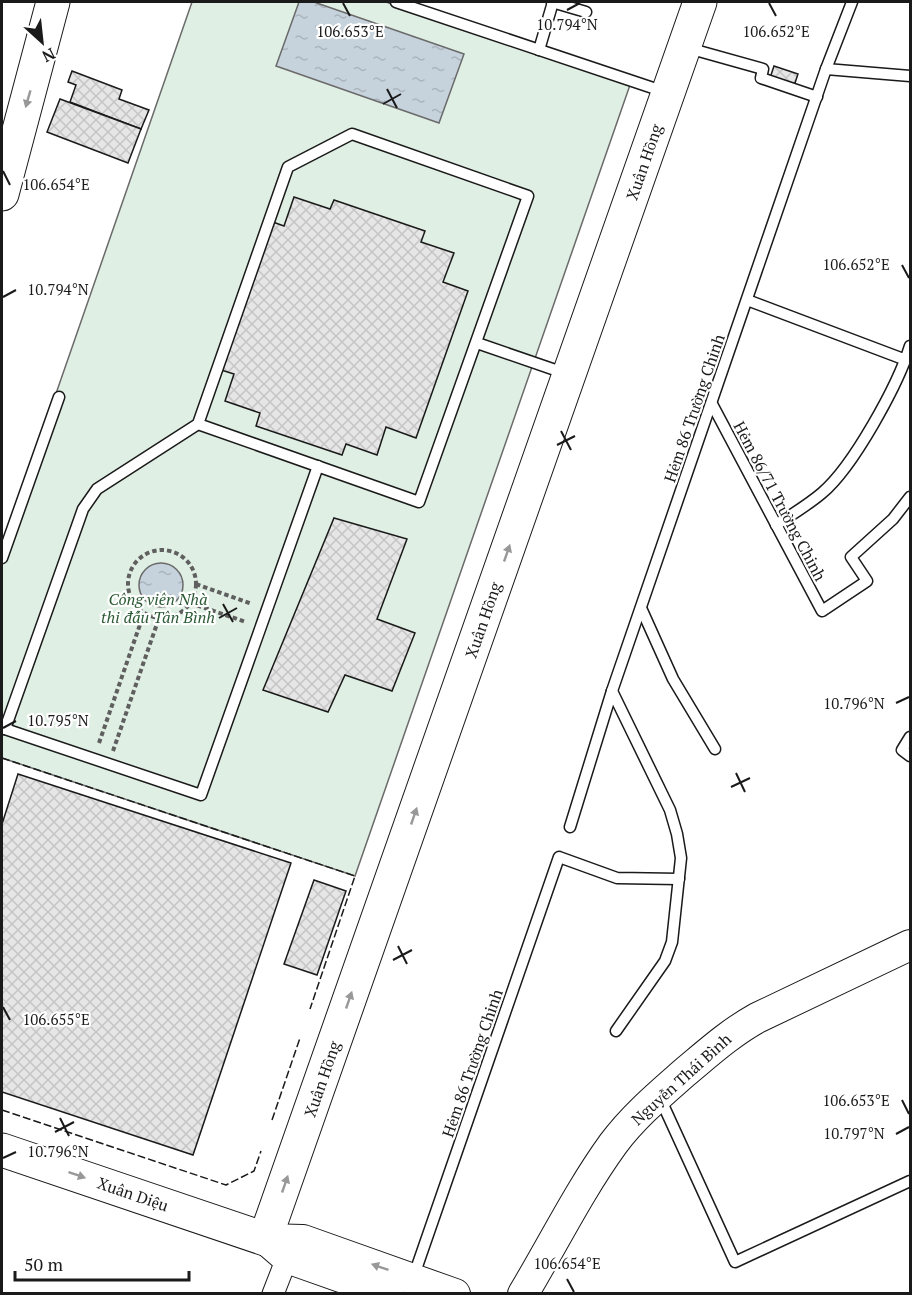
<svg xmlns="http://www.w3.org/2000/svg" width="912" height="1295" font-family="'PT Serif',serif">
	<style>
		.green { fill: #e0efe3; stroke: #6a6a6a; stroke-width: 1.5 }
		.water { fill: url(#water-ripples); stroke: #6a6a6a; stroke-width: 1.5 }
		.building { fill: url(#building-cross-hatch); stroke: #1a1a1a; stroke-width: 1.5 }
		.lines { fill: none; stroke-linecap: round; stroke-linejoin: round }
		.lane-casing { stroke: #1a1a1a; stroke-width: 13 }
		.street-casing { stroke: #1a1a1a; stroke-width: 23 }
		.secondary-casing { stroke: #1a1a1a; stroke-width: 32 }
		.primary-casing { stroke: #1a1a1a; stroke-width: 35 }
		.path { stroke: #5f5f5f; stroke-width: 4; stroke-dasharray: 4.5 3; stroke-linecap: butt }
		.lane { stroke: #fff; stroke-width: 10 }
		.street { stroke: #fff; stroke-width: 21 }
		.secondary { stroke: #fff; stroke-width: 30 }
		.primary { stroke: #fff; stroke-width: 33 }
		.fence { stroke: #1a1a1a; stroke-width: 1.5; stroke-dasharray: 8 3; stroke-linecap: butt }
		.oneway { fill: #989898 }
		.ticks { fill: none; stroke: #1a1a1a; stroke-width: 2 }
		.labels { text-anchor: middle; stroke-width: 4.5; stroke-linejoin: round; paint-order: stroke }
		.street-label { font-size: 16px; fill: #1a1a1a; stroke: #fff }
		.park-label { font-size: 16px; font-style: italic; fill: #2b5a34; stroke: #fff }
		.ticks-label { font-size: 15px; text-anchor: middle; fill: #1a1a1a; stroke: #fff; stroke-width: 4.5; stroke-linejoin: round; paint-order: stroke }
	</style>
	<defs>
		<pattern id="water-ripples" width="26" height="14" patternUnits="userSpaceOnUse" patternTransform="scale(1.5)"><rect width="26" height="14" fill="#c6d2dc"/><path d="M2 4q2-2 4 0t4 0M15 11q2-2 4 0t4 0" fill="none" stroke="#aab4bc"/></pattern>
		<pattern id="building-cross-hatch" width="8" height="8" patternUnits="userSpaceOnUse" patternTransform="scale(1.5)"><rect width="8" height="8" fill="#e6e6e6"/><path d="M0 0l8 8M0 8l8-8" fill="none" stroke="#c5c5c5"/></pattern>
	</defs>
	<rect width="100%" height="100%" fill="#fff"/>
	<polygon class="green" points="192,2 386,2 630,85 355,876 2,758 2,549"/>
	<g class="water">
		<polygon points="299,2 314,2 464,54 439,123 276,66"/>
		<circle cx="161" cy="585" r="22"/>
	</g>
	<g class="building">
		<polygon points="774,66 798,74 794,86 770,78"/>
		<polygon points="72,71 122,90 119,99 149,110 141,129 70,102 76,85 68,82"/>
		<polygon points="60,99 141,129 128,163 47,132"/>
		<polygon points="294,197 330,209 334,200 425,231 421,242 454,253 443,282 468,291 416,438 386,427 377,455 346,444 342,455 256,426 260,413 225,401 234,374 218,369 270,221 284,226"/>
		<polygon points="334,518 407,539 377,619 415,633 392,691 345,675 328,712 263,690"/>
		<polygon points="18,774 291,863 193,1155 2,1092 2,824"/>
		<polygon points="314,880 346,891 317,975 284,964"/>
	</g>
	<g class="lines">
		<g class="lane-casing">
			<g id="lane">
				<polyline points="396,2 665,92"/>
				<polyline points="552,2 586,12"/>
				<polyline points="688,48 763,69 761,78 817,97"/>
				<polyline points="539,50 553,2"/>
				<polyline points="826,69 910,76"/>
				<polyline points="747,300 906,360"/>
				<polyline points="477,343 567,374"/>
				<polyline points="712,404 822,611 867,581 851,557 893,519 910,497"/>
				<path d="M776 525C791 515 808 505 822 493 853 467 898 385 910 346"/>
				<polyline points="2,558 59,397"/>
				<polyline points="641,608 673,679 715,749"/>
				<polyline points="612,691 670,810 677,834 681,858 672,942 665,961 616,1031"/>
				<polyline points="2,728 201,795 318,466"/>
				<polyline points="5,729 83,509 97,489 198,424 288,167 352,134 528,196 419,502 198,424"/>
				<polyline points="910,737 902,750 910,756"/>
				<polyline points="570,827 612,691 826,69 852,2"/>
				<polyline points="660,1098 735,1262 910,1181"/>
				<polyline points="413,1278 559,857 617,878 679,879"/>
			</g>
		</g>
		<g class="street-casing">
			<polyline id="street" points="273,1294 287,1258"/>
		</g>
		<g class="secondary-casing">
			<g id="secondary">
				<polyline points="265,1239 303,1240 455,1294"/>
				<polyline points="265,1239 287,1258 389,1294"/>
				<path d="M523 1294C553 1244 579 1191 613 1144 633 1117 659 1095 684 1073 708 1053 730 1033 757 1018L910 945"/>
			</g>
		</g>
		<g class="primary-casing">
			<g id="primary">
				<polyline points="2,194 53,2"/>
				<polyline points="2,1150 265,1239 700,2"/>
			</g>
		</g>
		<g class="path">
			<circle cx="162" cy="584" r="34"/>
			<polyline points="196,584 252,604"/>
			<polyline points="190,603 246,622"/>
			<polyline points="99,743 144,613"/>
			<polyline points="113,751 159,618"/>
		</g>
		<use href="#lane" class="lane"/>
		<use href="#street" class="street"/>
		<use href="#secondary" class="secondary"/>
		<use href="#primary" class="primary"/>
		<g class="fence">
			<polyline points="2,758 355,876 310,1009"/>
			<polyline points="2,1110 226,1185 254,1171 261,1151"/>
			<polyline points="272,1120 300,1038"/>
		</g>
	</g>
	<defs><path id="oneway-solid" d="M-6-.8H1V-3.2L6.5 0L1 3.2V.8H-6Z" transform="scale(1.5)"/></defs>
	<g class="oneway">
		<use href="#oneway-solid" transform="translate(28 99) rotate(106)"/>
		<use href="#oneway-solid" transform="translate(507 553) rotate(-71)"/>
		<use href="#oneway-solid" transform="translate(414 816) rotate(-71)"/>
		<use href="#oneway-solid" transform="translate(349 1000) rotate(-71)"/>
		<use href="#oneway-solid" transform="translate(77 1175) rotate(19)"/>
		<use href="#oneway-solid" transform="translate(285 1184) rotate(-71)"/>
		<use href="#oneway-solid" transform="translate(380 1267) rotate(-161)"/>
	</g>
	<path class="ticks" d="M343 3 350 16M769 3 776 16M567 10 580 3M387 89 397 108M383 104 401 94M3 171 10 185M902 265 909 278M3 297 16 290M561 431 571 450M557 445 575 436M223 604 233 622M219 618 237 608M896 703 909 697M3 728 16 721M736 773 745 792M731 787 750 778M398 946 407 964M393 960 412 950M3 1007 10 1020M902 1100 909 1114M60 1118 69 1136M55 1132 74 1122M896 1134 909 1127M3 1158 16 1152M567 1279 574 1292"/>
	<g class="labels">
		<g class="street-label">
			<text transform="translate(644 162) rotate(-71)" y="6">Xuân Hồng</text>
			<text transform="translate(694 408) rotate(-71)" y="6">Hẻm 86 Trường Chinh</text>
			<text transform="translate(780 501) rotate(62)" y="6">Hẻm 86/71 Trường Chinh</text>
			<text transform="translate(483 620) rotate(-71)" y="6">Xuân Hồng</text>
			<text transform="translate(472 1063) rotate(-71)" y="6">Hẻm 86 Trường Chinh</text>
			<text transform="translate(322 1079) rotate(-71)" y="6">Xuân Hồng</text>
			<text transform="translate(681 1079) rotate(-42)" y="6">Nguyễn Thái Bình</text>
			<text transform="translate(133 1194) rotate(19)" y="6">Xuân Diệu</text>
		</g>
		<g class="park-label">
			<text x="158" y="605">Công viên Nhà<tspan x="158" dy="18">thi đấu Tân Bình</tspan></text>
		</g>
	</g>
	<g class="ticks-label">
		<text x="567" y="30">10.794°N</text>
		<text x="350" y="37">106.653°E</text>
		<text x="776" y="37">106.652°E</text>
		<text x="56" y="190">106.654°E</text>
		<text x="856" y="270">106.652°E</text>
		<text x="58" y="295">10.794°N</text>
		<text x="854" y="709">10.796°N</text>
		<text x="58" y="726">10.795°N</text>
		<text x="56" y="1025">106.655°E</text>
		<text x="856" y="1106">106.653°E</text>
		<text x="854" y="1139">10.797°N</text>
		<text x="58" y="1157">10.796°N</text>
		<text x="567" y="1269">106.654°E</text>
	</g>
	<rect width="912" height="1295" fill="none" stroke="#1a1a1a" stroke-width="6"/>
	<g transform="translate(42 42) rotate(153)" stroke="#ffffff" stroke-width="4.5" paint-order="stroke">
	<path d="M0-4.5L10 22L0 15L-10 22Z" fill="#1a1a1a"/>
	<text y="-9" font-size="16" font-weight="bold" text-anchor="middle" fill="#1a1a1a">N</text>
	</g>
	<path d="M15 1271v9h174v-9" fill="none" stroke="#1a1a1a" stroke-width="3"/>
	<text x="24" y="1271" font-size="18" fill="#1a1a1a" stroke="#ffffff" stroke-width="4.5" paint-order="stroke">50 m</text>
</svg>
